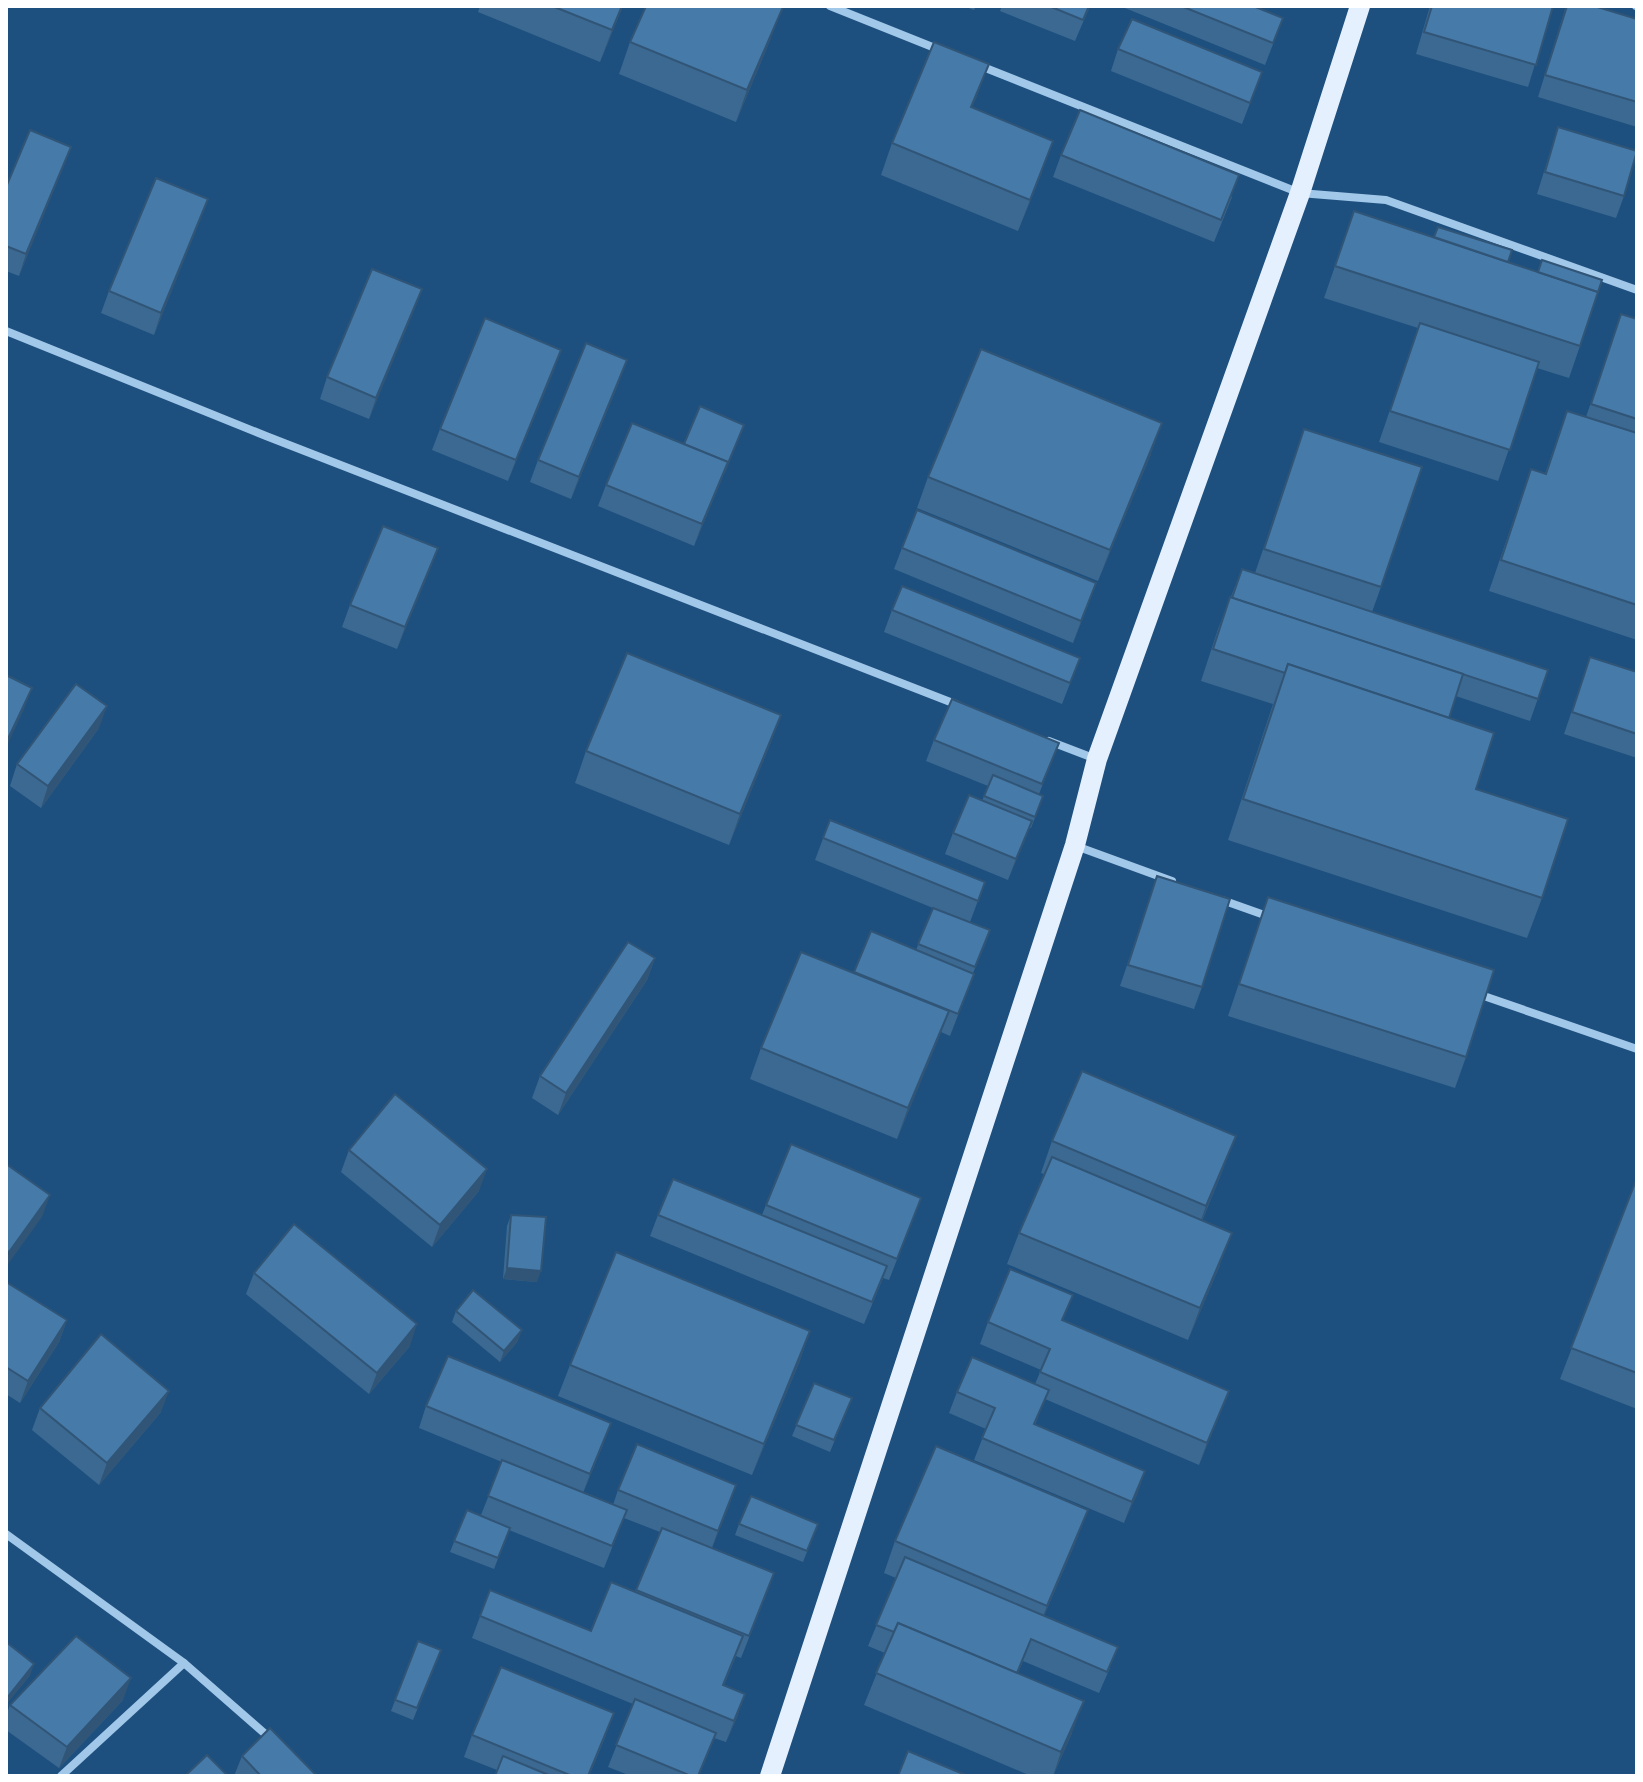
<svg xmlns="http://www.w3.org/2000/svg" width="1643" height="1782" font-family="Poppins,sans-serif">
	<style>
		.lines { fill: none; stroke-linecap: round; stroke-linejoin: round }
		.minor { stroke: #a1c7e9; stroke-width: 8 }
		.primary { stroke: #e4f0fe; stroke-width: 20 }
		.wall { fill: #3c6991 }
		.shaded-wall { fill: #315576 }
		.building { fill: #467aa9; stroke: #315576; stroke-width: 2 }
	</style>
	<rect width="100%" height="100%" fill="#1d507f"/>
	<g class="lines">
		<g class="minor">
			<polyline points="830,6 940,50"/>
			<polyline points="1636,6 1637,6"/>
			<polyline points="978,65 1300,193 1386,200 1637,290"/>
			<polyline points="6,331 266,436 958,705"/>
			<polyline points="1049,741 1096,759"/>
			<polyline points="1076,846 1172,881"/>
			<polyline points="1222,900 1270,917"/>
			<polyline points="1478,994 1637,1049"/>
			<polyline points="6,1534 184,1663 271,1739"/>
			<polyline points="61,1776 184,1663"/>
		</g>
		<polyline class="primary" points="770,1776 1075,845 1097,759 1300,193 1360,6"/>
	</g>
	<g class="wall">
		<polygon points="480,6 623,6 600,62 478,12"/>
		<polygon points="963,6 976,6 974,10"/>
		<polygon points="1002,6 1090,6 1075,41 1000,11"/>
		<polygon points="1120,6 1253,6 1283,18 1265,65"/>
		<polygon points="1430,6 1553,6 1528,87 1416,54"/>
		<polygon points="1566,6 1637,19 1637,127 1538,97"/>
		<polygon points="771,38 736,122 619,74 630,42"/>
		<polygon points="1118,49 1262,72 1242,124 1111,71"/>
		<polygon points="977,96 972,107 1042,172 1018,231 881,175 892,143"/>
		<polygon points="1558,127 1624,196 1616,218 1537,194"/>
		<polygon points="71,147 19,276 6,271 6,187"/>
		<polygon points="1061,155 1232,197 1214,242 1053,177"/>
		<polygon points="208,199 154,335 101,313 109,291"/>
		<polygon points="1354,211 1508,262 1580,346 1569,378 1537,368 1498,481 1379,442 1418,328 1324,298"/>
		<polygon points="422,289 369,419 320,399 327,377"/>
		<polygon points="1621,314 1637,319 1637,640 1489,591 1531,469 1545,474 1567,411 1586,417"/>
		<polygon points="561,350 508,481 432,450 440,429"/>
		<polygon points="619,382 571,499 530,482 538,460"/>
		<polygon points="744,425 694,546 598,506 606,485 684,444"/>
		<polygon points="1304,429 1381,587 1372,612 1548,670 1530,721 1456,696 1449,718 1476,789 1542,898 1527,938 1228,840 1273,704 1201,681 1218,629 1242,569 1255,573"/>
		<polygon points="1151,454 1098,581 917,508 928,477"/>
		<polygon points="438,548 397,649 342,627 350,605"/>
		<polygon points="902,548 1088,605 1073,643 894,569"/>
		<polygon points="892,610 1080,658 1062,704 884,632"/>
		<polygon points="1590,657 1637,672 1637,758 1564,734"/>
		<polygon points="781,715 769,747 729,845 575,783 586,751"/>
		<polygon points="99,728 41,808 10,786 17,764"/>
		<polygon points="934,740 1059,743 1039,794 1039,807 1031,828 1029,828 1008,880 945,854 953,833 982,801 988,786 926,761"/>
		<polygon points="830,820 985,882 970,922 986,942 973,973 974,974 950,1036 941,1032 897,1139 750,1079 761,1048 854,973 916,950 933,908 815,860"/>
		<polygon points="1157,876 1202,987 1194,1009 1120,986"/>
		<polygon points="1268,897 1466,1057 1455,1088 1228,1016"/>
		<polygon points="655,958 647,980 558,1115 532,1098 540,1076"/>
		<polygon points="1052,1141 1224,1167 1202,1221 1220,1265 1188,1340 1007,1264 1019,1233 1044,1174 1041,1173"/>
		<polygon points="349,1150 479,1191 432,1247 341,1172"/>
		<polygon points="1637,1178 1637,1409 1560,1379"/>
		<polygon points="921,1198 889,1280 883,1278 864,1324 650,1236 658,1215 762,1215 766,1205"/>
		<polygon points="511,1215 537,1282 503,1279 507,1226"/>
		<polygon points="254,1273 410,1346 369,1394 246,1294"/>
		<polygon points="6,1282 67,1320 59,1342 20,1403 6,1394"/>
		<polygon points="456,1311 518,1341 500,1362 452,1322"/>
		<polygon points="1063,1320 1229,1391 1199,1465 1045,1399 1035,1425 1145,1471 1124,1523 974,1460 986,1429 949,1413 957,1392 1035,1384 1041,1370 980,1344 988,1322"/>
		<polygon points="810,1331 799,1363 752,1475 558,1396 570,1365"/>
		<polygon points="814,1383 852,1398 830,1452 792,1436"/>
		<polygon points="426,1406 603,1445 583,1493 613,1505 618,1490 736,1485 712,1548 766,1595 741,1658 736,1656 724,1685 738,1715 726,1742 714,1738 699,1776 631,1776 608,1767 633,1704 472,1638 490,1590 591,1631 635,1592 660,1532 624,1518 604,1568 509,1530 494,1569 450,1552 467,1510 481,1515 502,1462 419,1428"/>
		<polygon points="40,1408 161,1412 99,1485 32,1430"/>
		<polygon points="1088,1510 1076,1541 1044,1616 1110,1668 1099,1693 1023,1661 1018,1673 1072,1733 1053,1776 1031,1776 864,1705 885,1653 868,1646 896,1578 884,1573 895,1541"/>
		<polygon points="739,1524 818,1524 803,1562 735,1535"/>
		<polygon points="418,1641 441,1650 413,1720 391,1711"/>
		<polygon points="123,1700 59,1768 6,1730 6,1716 10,1705"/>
		<polygon points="472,1735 606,1735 589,1776 495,1776 497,1770 464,1757"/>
		<polygon points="242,1756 317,1776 234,1776"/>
	</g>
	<g class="shaded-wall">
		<polygon points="622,6 623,6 600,62 612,30"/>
		<polygon points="783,7 771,38 736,122 747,90"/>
		<polygon points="989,64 977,96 959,138 971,107"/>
		<polygon points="1053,141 1042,172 1018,231 1030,200"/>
		<polygon points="71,147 63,168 19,276 26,254"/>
		<polygon points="208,199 200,221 154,335 161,313"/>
		<polygon points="422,289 414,311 369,419 376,398"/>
		<polygon points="561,350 554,371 508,481 516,460"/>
		<polygon points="627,360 619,382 571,499 579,477"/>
		<polygon points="1162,423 1151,454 1098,581 1110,550"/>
		<polygon points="728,462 720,484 694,546 702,524"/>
		<polygon points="438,548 430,570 397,649 405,627"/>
		<polygon points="1096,583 1088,605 1073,643 1081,621"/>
		<polygon points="32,688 24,709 6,748 6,743"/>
		<polygon points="107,706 99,728 41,808 48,786"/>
		<polygon points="781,715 769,747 729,845 740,814"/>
		<polygon points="1032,821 1024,843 1008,880 1016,859"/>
		<polygon points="655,958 647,980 558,1115 566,1093"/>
		<polygon points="949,1011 937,1043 897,1139 908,1108"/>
		<polygon points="1236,1136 1224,1167 1195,1237 1206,1206"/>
		<polygon points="487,1169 479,1191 432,1247 440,1225"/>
		<polygon points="50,1195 42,1217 6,1267 6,1261 9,1252"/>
		<polygon points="1232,1233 1220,1265 1188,1340 1200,1308"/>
		<polygon points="507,1268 541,1271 537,1282 503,1279"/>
		<polygon points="67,1320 59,1342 20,1403 28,1381"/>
		<polygon points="417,1324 410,1346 369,1394 377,1373"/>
		<polygon points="522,1330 518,1341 500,1362 504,1351"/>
		<polygon points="810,1331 799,1363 752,1475 764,1444"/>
		<polygon points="169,1391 161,1412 99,1485 107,1463"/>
		<polygon points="1229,1391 1221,1412 1199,1465 1207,1443"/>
		<polygon points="611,1423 603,1445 582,1496 590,1474"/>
		<polygon points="1145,1471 1138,1493 1124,1523 1132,1502"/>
		<polygon points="736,1485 729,1507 710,1553 718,1531"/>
		<polygon points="1088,1510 1076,1541 1035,1637 1047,1606"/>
		<polygon points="34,1664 30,1676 6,1705 6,1699"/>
		<polygon points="131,1678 123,1700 59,1768 67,1747"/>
		<polygon points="745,1694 738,1715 726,1742 734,1721"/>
		<polygon points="1084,1701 1072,1733 1053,1776 1061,1752"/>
	</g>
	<g class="building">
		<polygon points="552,6 622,6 612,30"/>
		<polygon points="646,6 781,6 783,7 747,90 630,42"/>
		<polygon points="1049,6 1089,6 1083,20"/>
		<polygon points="1181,6 1253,6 1283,18 1273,43"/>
		<polygon points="1432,6 1553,6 1536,65 1424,32"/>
		<polygon points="1567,6 1594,6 1637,19 1637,102 1545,75"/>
		<polygon points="1132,19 1262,72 1250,103 1118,49"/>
		<polygon points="934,42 989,64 971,107 1053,141 1030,200 892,143"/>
		<polygon points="1080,110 1239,175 1221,220 1061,155"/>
		<polygon points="1558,127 1637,151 1624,196 1545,172"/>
		<polygon points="30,130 71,147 26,254 6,246 6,187"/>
		<polygon points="156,178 208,199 161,313 109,291"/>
		<polygon points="1354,211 1598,292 1580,346 1335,266"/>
		<polygon points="1438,227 1512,250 1508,262 1434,237"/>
		<polygon points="1542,260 1602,280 1598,292 1538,272"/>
		<polygon points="372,269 422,289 376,398 327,377"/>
		<polygon points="1621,314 1637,319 1637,419 1591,404"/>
		<polygon points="485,318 561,350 516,460 440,429"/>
		<polygon points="1420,323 1539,362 1510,450 1390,411"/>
		<polygon points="586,343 627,360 579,477 538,460"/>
		<polygon points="981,349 1162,423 1110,550 928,477"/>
		<polygon points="700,406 744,425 724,473 728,462 684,444"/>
		<polygon points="1567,411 1637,433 1637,605 1501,560 1531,469 1546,474"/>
		<polygon points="632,423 728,462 702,524 606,485"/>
		<polygon points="1304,429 1422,467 1381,587 1264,549"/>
		<polygon points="917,510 1096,583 1081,621 902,548"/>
		<polygon points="383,526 438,548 405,627 350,605"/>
		<polygon points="1242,569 1548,670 1538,699 1232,598"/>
		<polygon points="902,586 1080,658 1070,683 892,610"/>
		<polygon points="1230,597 1463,674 1449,718 1288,664 1285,673 1213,649"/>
		<polygon points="627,653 781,715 740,814 586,751"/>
		<polygon points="1590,657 1637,672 1637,734 1572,712"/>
		<polygon points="1288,664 1494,733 1476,789 1568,819 1542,898 1243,799"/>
		<polygon points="6,675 32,688 6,743"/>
		<polygon points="76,684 107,706 48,786 17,764"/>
		<polygon points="952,699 1059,743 1042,784 934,740"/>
		<polygon points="993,775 1043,796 1035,817 984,796"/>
		<polygon points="969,795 1032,821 1016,859 953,833"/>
		<polygon points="830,820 985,882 978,901 823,838"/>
		<polygon points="1157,876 1230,899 1202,987 1128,965"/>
		<polygon points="1268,897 1494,970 1466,1057 1239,984"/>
		<polygon points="933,908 990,930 975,967 918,944"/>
		<polygon points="871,931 974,974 958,1014 854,972"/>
		<polygon points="628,942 655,958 566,1093 540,1076"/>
		<polygon points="801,952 949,1011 908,1108 761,1048"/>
		<polygon points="1082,1071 1236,1136 1206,1206 1052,1141"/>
		<polygon points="395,1094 487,1169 440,1225 349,1150"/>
		<polygon points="791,1144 921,1198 897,1259 766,1205"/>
		<polygon points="1052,1157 1232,1233 1200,1308 1019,1233"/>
		<polygon points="6,1164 50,1195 9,1252 6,1250"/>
		<polygon points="1637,1178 1637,1373 1571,1348"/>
		<polygon points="673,1179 887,1266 872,1302 658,1215"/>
		<polygon points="511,1215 546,1217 541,1271 507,1268"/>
		<polygon points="294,1224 417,1324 377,1373 254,1273"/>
		<polygon points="616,1252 810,1331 764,1444 570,1365"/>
		<polygon points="1010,1269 1073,1295 1062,1320 1229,1391 1207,1443 1040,1372 1050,1349 988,1322"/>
		<polygon points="6,1282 67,1320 28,1381 6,1367"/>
		<polygon points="473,1290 522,1330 504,1351 456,1311"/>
		<polygon points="101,1334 169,1391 107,1463 40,1408"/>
		<polygon points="448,1356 611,1423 590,1474 426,1406"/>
		<polygon points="972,1357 1049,1390 1034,1424 1145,1471 1132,1502 982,1438 995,1408 957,1392"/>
		<polygon points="814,1383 852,1398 834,1440 796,1425"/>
		<polygon points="637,1444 736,1485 718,1531 618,1490"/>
		<polygon points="936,1446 1088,1510 1047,1606 895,1541"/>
		<polygon points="502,1460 627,1510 612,1546 488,1496"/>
		<polygon points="751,1496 818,1524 807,1551 739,1524"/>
		<polygon points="467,1510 510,1528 498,1558 454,1541"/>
		<polygon points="662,1528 774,1573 749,1636 636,1590"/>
		<polygon points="905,1557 1118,1647 1107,1672 1031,1639 1017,1673 898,1623 894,1632 876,1625"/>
		<polygon points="611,1582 743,1636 723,1685 745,1694 734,1721 480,1616 490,1590 591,1631"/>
		<polygon points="898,1623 1084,1701 1061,1752 876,1673"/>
		<polygon points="76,1636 131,1678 67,1747 10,1705"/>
		<polygon points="418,1641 441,1650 417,1708 395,1700"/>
		<polygon points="6,1642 34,1664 6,1699"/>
		<polygon points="501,1667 614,1713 588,1776 572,1776 472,1735"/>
		<polygon points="635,1699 716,1733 698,1776 691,1776 616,1745"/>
		<polygon points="270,1728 317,1776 261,1776 242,1756"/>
		<polygon points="908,1751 968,1776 898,1776"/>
		<polygon points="207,1755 228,1776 185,1776"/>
		<polygon points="503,1756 551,1776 495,1776"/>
	</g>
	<rect width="1643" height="1782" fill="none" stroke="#ffffff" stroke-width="16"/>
</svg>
